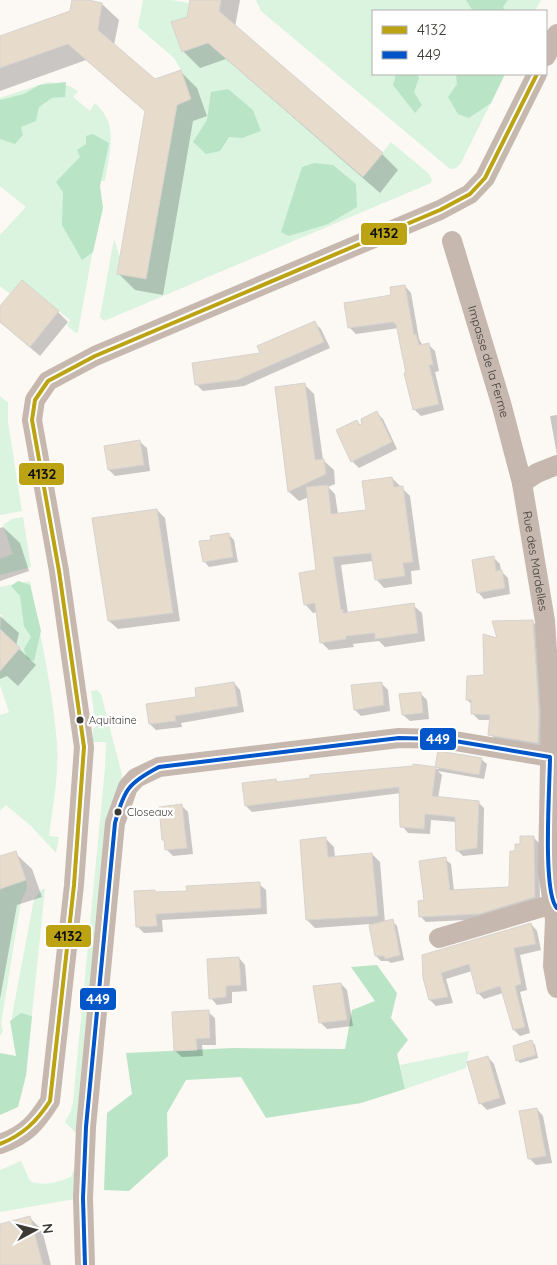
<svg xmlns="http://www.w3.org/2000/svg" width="557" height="1265" font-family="Quicksand,sans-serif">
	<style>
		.green { fill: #daf4e0 }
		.forest { fill: #bae4c6 }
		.shadow { fill: #0003 }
		.building { fill: #e7dbcb; stroke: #d6d3d0 }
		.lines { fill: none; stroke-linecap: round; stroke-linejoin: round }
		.minor { stroke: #c6b8af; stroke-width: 20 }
		.bus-1-casing { stroke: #fff; stroke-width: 8 }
		.bus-2-casing { stroke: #fff; stroke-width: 8 }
		.bus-1 { stroke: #bba313; stroke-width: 4 }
		.bus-2 { stroke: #0055c8; stroke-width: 4 }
		.bus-dot { fill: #3d3a36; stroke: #fff; stroke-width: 2 }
		.labels { text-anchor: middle; stroke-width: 5; stroke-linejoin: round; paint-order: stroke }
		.bus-label { font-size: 11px; fill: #3d3a36; stroke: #fff; text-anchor: start }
		.street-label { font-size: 12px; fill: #3d3a36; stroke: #fff }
		.line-badge { stroke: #fff; stroke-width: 2 }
		.badge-label { font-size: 14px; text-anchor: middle; font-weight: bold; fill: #fff }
		.pale-badge-label { font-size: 14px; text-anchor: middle; font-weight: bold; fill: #111 }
	</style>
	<rect width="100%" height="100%" fill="#fcf8f4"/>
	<g class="green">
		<polygon points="143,0 172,0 189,3 188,12 190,13 189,16 172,22 182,51 203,45 206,41 363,177 391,142 429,174 432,180 431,183 104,321 100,317 114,239 120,257 117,274 146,279 177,107 172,107 191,99 181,70 174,58 138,27"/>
		<polygon points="256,0 541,0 535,11 373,11 373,74 505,74 461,163 456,168 450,169 261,11"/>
		<path d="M48 82 69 86 78 91 73 97 90 111 95 103C120 126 109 151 105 181L96 180 101 205 78 332 76 333 67 326 70 320 22 280 10 294 0 286V235L26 207 0 186V98Z"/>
		<polygon points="0,396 8,403 8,422 22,511 0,515"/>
		<polygon points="23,517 31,567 0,575 0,559 13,554 3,525 12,519"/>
		<path d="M30 581C40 635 53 690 57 744 59 774 53 806 49 836L59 837 56 853 31 826 6 805 0 811V715L9 712 0 685V670L20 648 4 633 0 634 2 615 0 614V587Z"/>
		<path d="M97 690 101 694 122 775 75 1199 0 1212V1170L21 1161 30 1181C44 1187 57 1182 71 1177L77 1161 76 1133 65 1122 71 1111 73 1102 105 768 106 742H93V728L96 727 91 691Z"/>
		<polygon points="26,880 27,888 21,901 1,1024 3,1031 0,1036 0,893 1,886"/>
		<polygon points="42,889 45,889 29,1043 15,1037 12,1016 34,899"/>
		<polygon points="469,1051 466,1068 405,1089 400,1065"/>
	</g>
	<g class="forest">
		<polygon points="466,0 508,0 503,7 506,11 473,11"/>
		<polygon points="396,74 417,74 419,78 414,92 422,105 415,113 393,85"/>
		<polygon points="458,74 505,74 491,103 469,118 458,114 448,97 457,84 456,76"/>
		<polygon points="66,82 65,97 52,98 39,107 36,121 21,127 23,135 15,144 0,139 0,100 24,94 39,85"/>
		<polygon points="228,89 253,110 261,131 242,138 229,137 220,151 206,154 193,142 207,120 211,92"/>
		<polygon points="93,134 109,143 100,186 103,208 93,252 82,260 62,225 63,192 56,182 80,157 77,150 86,144 86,136"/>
		<polygon points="314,163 333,165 356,184 357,207 328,224 289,236 281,232 302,167"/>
		<polygon points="18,581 30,585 41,631 34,661 27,659 24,649 31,637 24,626 20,596 11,586"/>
		<polygon points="377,965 397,993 391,1018 408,1040 397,1054 405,1089 361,1103 266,1118 241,1077 186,1080 167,1113 168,1156 129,1191 104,1190 107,1113 132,1094 126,1053 233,1048 345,1049 352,1010 375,1001 351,967"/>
		<polygon points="21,1013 32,1016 26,1076 18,1107 0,1115 0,1053 16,1056 10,1021"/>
	</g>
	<g class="shadow">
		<polygon points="73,0 102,4 119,20 114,45 155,80 181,72 197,88 207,116 193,121 163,295 135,290 118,273 146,112 86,60 0,91 0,37 71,12"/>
		<polygon points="191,0 240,0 235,27 382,154 398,170 380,193 226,59 200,68 183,51"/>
		<polygon points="405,286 411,293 419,339 423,346 429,345 435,351 439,371 435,372 444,410 421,416 414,409 399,328 356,334 349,327"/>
		<polygon points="0,308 58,312 68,322 40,356 0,322"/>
		<polygon points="315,323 321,329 330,348 244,386 203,391 196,384 262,354"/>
		<polygon points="304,384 314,394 323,460 334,470 335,484 328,487 335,494 338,514 367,511 392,478 410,496 420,570 411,571 412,584 384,588 376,579 373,561 341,565 348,614 413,605 422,613 425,641 385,647 379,641 353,644 354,647 329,650 321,642 317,612 313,613 305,604 317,571 309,497 299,501 289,492 276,388"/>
		<polygon points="377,413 383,419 397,449 359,468 352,461 357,422 361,425"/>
		<polygon points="557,415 557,455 550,416"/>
		<polygon points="140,442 147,448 150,471 115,476 109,470"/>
		<polygon points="157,510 165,518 180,621 118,629 109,621 94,519"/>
		<polygon points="3,527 20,543 29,571 0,581 0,528"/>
		<polygon points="228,534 234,540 238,562 209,567 204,561 212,541"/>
		<polygon points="494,558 500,564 501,571 508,578 510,594 484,599 478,592"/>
		<polygon points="0,616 19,633 16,646 36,665 18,686 7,676 0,679"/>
		<polygon points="532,621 538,627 544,748 496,740 490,734 491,720 479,720 473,714 473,705 467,700 486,676 499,639"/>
		<polygon points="234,683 240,690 244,712 181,723 182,727 156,730 150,724 198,699"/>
		<polygon points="381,683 388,690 390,711 361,716 355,710 352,686"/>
		<polygon points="420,693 427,700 429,719 410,721 403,715"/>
		<polygon points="481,759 487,764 484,779 438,771 442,775 438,798 478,802 484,808 483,854 463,856 457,850 457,822 431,820 430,834 408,833 402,826 401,793 252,812 246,806 276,780 278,783 414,767 414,765 439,769 436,766"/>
		<polygon points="182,806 188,812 193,854 173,856 166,849"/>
		<polygon points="533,837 539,843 540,902 485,919 426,922 420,916 445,859 451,864 454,891 510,888 521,845"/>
		<polygon points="326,839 334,847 335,858 372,854 380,862 385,923 392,921 397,926 404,960 391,963 388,961 381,961 376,956 370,924 315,928 307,920"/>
		<polygon points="15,853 32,869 42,897 17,905 0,999 0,858"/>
		<polygon points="259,884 266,890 267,914 162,920 163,932 144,933 138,927 155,892 157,894 188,892"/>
		<polygon points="531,924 537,931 541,950 520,955 527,990 520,992 530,1033 520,1036 514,1030 503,993 484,999 478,993 472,971 446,979 453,1003 436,1006 430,1000 423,956"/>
		<polygon points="239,958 245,965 247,991 232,992 232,1003 217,1005 211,998"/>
		<polygon points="341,984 347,990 353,1026 327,1029 321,1023"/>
		<polygon points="208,1012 215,1018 216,1045 202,1045 203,1056 182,1057 175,1051"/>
		<polygon points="532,1042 535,1045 538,1058 520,1063 517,1060"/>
		<polygon points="488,1057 494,1064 506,1104 487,1110 480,1103"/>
		<polygon points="537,1109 543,1116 552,1163 536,1165 529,1158"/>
		<polygon points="30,1218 42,1230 51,1265 0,1265 0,1226"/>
	</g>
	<g class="building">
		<polygon points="72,0 88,0 102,3 98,30 155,79 181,70 191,99 177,105 146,279 117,274 145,111 68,44 0,68 0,36 70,11"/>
		<polygon points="190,0 221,0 219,11 383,153 363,177 208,43 182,52 171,22 187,17"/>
		<polygon points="22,280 59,311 30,347 0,322 0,306"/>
		<polygon points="405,285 414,335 416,334 419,345 429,343 433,365 429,365 439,404 413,410 404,373 406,373 396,324 394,324 394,322 348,328 344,303 391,295 390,287"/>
		<polygon points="315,321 324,342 237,380 195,385 192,363 260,353 257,346"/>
		<polygon points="305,383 315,460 324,459 326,474 288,492 275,387"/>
		<polygon points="377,411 392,442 351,462 336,430 357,420 359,425 362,424 361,419"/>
		<polygon points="140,440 144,465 108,470 104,446"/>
		<polygon points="392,477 394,487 403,486 413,562 403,563 405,576 375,580 371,553 333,557 341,610 343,609 343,613 414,603 418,633 375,639 375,633 346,636 346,639 320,643 315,603 304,605 299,573 316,570 306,487 328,485 331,514 366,510 362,481"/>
		<polygon points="157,509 173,613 108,621 92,518"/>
		<polygon points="229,533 233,557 203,562 199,541 211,540 210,536"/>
		<polygon points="494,556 496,571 502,570 505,588 477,593 472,560"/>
		<polygon points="533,620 539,713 538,743 488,735 490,715 471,714 471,700 466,700 467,676 484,675 483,634 497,638 492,621"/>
		<polygon points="0,629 20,648 0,671"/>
		<polygon points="234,682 238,706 175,716 176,721 149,724 146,704 196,697 195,688"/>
		<polygon points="382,682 384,705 354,710 351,685"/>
		<polygon points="421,692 423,713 402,715 399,694"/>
		<polygon points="438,751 482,758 479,775 435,767"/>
		<polygon points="413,764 436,767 432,796 479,801 477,848 456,851 455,817 425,814 424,829 400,827 399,787 245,806 242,783 276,779 277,782 310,778 310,775 413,766"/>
		<polygon points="182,804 187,848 165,850 164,840 162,840 159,807"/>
		<polygon points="520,836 534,836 535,897 479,914 419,917 418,901 424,900 419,861 446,857 450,890 509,887 510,851 515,851 515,844 520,844"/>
		<polygon points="326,837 328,857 372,853 378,916 306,920 300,840"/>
		<polygon points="16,851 26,880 0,889 0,856"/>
		<polygon points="260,882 261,908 156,914 157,926 136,927 134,891 155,890 155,892 187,891 186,886"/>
		<polygon points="393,919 400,955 385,959 384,956 375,956 369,925"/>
		<polygon points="531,923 536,944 514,948 521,984 515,986 525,1027 513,1030 500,986 477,994 469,964 441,973 448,997 429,1000 423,978 422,955"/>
		<polygon points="239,957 241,985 226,986 226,997 209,999 207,959"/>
		<polygon points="341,983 347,1020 319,1023 313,986"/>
		<polygon points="209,1010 210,1038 196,1039 197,1050 174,1051 172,1012"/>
		<polygon points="532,1040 536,1055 516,1061 513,1046"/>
		<polygon points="488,1056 500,1098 479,1104 467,1062"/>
		<polygon points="537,1108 546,1156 528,1159 519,1111"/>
		<polygon points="30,1216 43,1265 0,1265 0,1224"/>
	</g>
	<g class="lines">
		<g class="minor">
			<polyline points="546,56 557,34"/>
			<path id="s1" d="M452 241 501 403 522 483 545 621 551 713 548 871 553 904 557 908"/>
			<polyline points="522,483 537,473 557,465"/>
			<polyline points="439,938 553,904 555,920 553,966 557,988"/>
			<path d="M0 1144C26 1135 36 1123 50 1101L74 885 84 747 59 571 32 420 35 400 48 381 95 356 440 210 470 194 485 178 537 74"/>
			<polyline points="85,1265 83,1198 86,1127 115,823 128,787 136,778 159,767 399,738 443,739 550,757"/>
		</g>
		<g class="bus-1-casing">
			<path id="bus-1" d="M0 1144C23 1135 37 1121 50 1101L74 885 84 747 59 571 32 420 35 400 48 381 95 356 440 210 470 194 485 178 537 74"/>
		</g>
		<g class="bus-2-casing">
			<path id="bus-2" d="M85 1265 83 1198 86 1127 115 823C124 790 128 783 159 767L399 738 443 739 550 757C550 783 542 893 557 908"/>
		</g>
		<use href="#bus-1" class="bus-1"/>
		<use href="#bus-2" class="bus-2"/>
	</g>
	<g class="bus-dot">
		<circle cx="80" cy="720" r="4.5"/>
		<circle cx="118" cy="812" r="4.5"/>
	</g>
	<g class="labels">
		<g class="bus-label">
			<text x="89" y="724">Aquitaine</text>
			<text x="127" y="816">Closeaux</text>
		</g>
		<g class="street-label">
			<text dy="4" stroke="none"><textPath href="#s1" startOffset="126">Impasse de la Ferme</textPath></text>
			<text dy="4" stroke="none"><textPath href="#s1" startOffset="331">Rue des Mardelles</textPath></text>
		</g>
	</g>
	<g class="line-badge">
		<rect x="360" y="222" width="48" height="24" rx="5" fill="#bba313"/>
		<rect x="18" y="462" width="47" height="24" rx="5" fill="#bba313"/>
		<rect x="419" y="727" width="38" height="24" rx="5" fill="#0055c8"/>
		<rect x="45" y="924" width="47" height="24" rx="5" fill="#bba313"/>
		<rect x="79" y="987" width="38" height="24" rx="5" fill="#0055c8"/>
	</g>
	<g class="badge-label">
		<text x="438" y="744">449</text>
		<text x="98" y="1004">449</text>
	</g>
	<g class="pale-badge-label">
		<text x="384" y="238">4132</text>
		<text x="42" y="479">4132</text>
		<text x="68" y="941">4132</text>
	</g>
	<rect x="372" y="10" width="175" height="65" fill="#ffffff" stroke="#b1b0af"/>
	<rect x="382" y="26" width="25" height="8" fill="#bba313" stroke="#b1b0af"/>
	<text x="417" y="35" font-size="15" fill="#3d3a36">4132</text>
	<rect x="382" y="51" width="25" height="8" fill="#0055c8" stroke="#b1b0af"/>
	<text x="417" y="60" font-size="15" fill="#3d3a36">449</text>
	<g transform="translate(35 1230) rotate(83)" stroke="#ffffff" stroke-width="4" paint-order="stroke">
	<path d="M0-4L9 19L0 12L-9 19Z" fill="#3d3a36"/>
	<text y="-8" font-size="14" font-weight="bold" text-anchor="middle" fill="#3d3a36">N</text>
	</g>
</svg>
